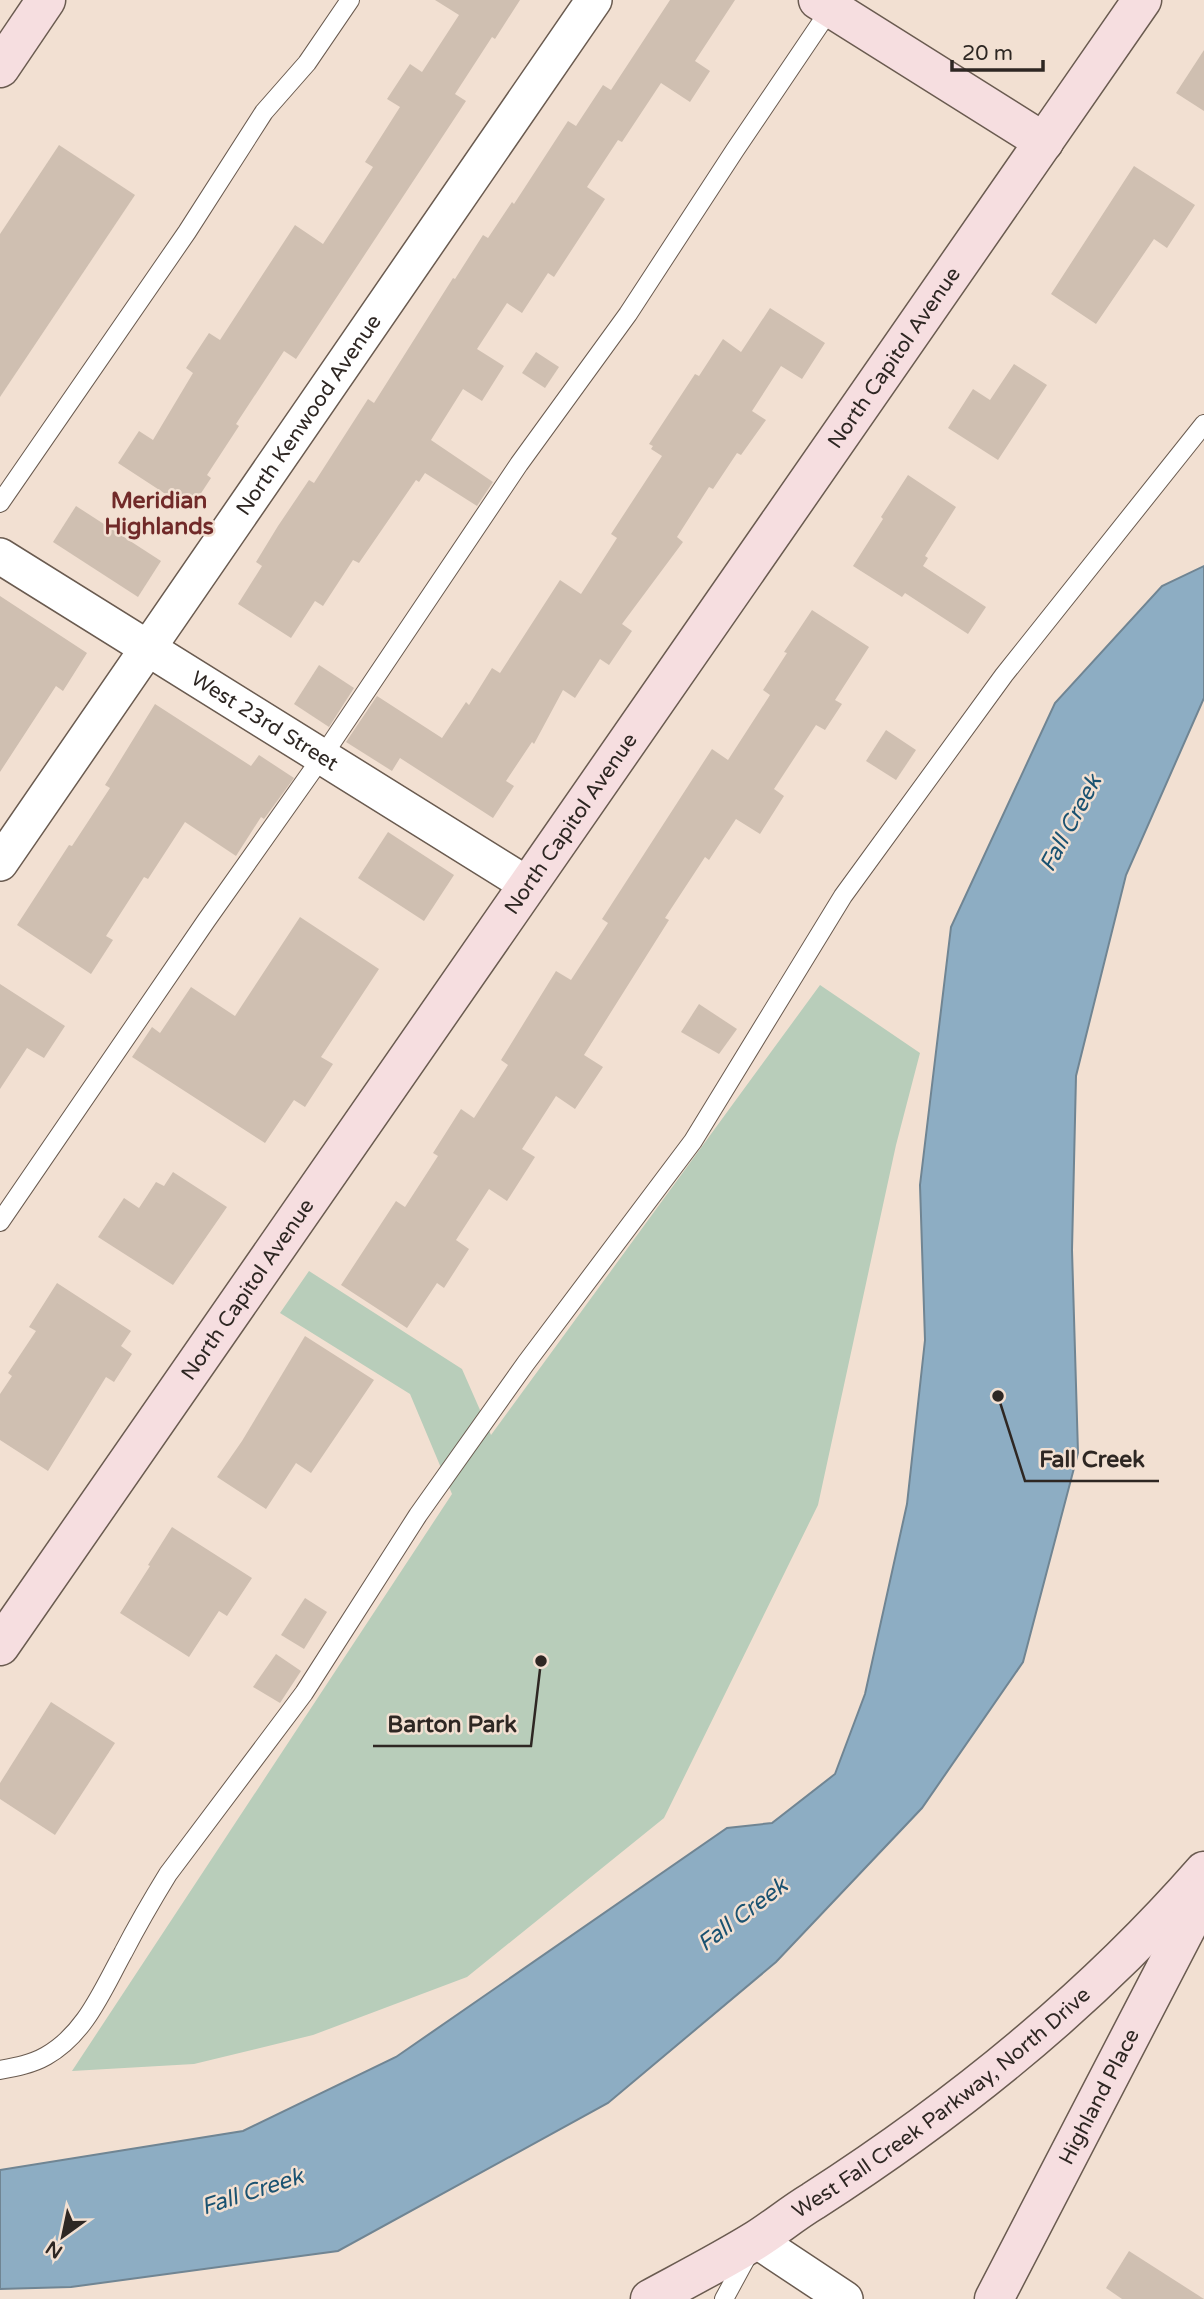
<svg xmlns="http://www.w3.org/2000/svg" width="1204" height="2299" font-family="'Varela Round',sans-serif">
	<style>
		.green { fill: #b8cdba }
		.water { fill: #8dadc3; stroke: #708593; stroke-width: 2 }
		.building { fill: #cfbfb1 }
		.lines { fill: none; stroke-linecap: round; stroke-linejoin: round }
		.lane-casing { stroke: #6a5b50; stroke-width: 20 }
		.street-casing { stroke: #6a5b50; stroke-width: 38 }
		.secondary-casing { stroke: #6a5b50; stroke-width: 41 }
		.lane { stroke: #fff; stroke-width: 18 }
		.street { stroke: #fff; stroke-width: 35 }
		.secondary { stroke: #f6dee0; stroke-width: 38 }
		.labels { text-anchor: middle; stroke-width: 5; stroke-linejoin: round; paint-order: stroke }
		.street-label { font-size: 21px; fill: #2e2723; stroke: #f2e0d2 }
		.neighbourhood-label { font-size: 23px; font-weight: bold; fill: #712a29; stroke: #f2e0d2 }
		.water-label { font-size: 23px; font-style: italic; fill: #1a5271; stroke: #f2e0d2 }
		.leader { fill: none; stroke: #2e2723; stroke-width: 2.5 }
		.callout-dot { fill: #2e2723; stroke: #f2e0d2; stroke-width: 2.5 }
		.callout-label { font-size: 23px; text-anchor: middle; font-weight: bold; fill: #2e2723; stroke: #f2e0d2; stroke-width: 5; stroke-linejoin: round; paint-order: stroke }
	</style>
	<rect width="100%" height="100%" fill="#f2e0d2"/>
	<polygon class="green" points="820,985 920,1053 896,1145 818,1505 664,1818 467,1977 313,2035 194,2064 72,2071 452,1494 410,1394 280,1313 309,1271 462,1369 491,1435"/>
	<polygon class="water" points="1204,566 1204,698 1126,875 1076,1076 1072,1250 1078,1453 1023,1662 922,1808 776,1962 608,2103 338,2251 71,2287 0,2289 0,2170 243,2131 396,2057 727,1828 772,1823 835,1774 865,1694 907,1504 925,1340 920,1185 951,927 1055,703 1162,586"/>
	<g class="building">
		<polygon points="435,0 520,0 495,39 492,37 455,94 466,101 296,359 284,351 236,424 239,426 207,475 211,478 190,510 118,463 139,431 153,440 193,373 186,368 209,333 220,340 295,225 323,244 373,167 365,162 400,107 387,99 410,64 422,72 459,15"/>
		<polygon points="670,0 735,0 695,61 710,71 690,102 661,83 622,142 618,140 587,187 605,199 554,277 548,273 522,313 507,303 477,349 504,366 482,401 463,389 431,440 493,482 477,506 425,473 419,482 416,480 359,563 353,560 323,606 315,601 291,638 238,604 262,566 256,562 278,526 309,480 314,483 368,399 374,403 453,278 455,279 483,235 488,238 512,202 514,204 568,121 576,126 603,85 611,90"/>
		<polygon points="1204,50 1204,111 1176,93"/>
		<polygon points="59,145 135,195 0,397 0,234"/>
		<polygon points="1134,166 1195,205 1167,248 1154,239 1096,324 1051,294"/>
		<polygon points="770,308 825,343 802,379 781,366 752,411 766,420 741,455 737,453 713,489 709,487 677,537 683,542 622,624 632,631 609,665 600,659 575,698 563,690 534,744 532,742 506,781 514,786 493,818 400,758 392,771 346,742 377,696 442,738 466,702 469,705 492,668 500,673 560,580 581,594 617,538 611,534 662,456 651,449 653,446 649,444 695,374 699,376 723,339 741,352"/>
		<polygon points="536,352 559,367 545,388 522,373"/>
		<polygon points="1014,364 1047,385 998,460 948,428 973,389 990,400"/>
		<polygon points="908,475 956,507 925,556 928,558 923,566 986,607 968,634 905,593 902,597 853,566 883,519 881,517"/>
		<polygon points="76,506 161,561 138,597 53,542"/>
		<polygon points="0,596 87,653 63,691 56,686 0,772"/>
		<polygon points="812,610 869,647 835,700 842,704 825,730 816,725 774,789 784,796 760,834 736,819 709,860 705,857 665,918 669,920 584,1055 603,1067 575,1109 556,1096 522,1149 535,1157 507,1201 489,1189 456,1240 469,1249 444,1288 437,1283 407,1328 341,1285 396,1201 405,1207 438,1156 433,1153 461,1109 474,1118 508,1065 501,1060 556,971 571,980 608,923 602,919 712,749 728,760 770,695 763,690 787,653 784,652"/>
		<polygon points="319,665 354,688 329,727 294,704"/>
		<polygon points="155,704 251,766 259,755 294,778 264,819 261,817 236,856 185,822 148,879 144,877 106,936 113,940 91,974 17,925 69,845 72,846 110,788 105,785"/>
		<polygon points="886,730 916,750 896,780 866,761"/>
		<polygon points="388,832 454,875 424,921 358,878"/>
		<polygon points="300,917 379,969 321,1057 333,1064 305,1107 294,1100 265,1143 132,1057 152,1027 160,1033 191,987 235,1016"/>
		<polygon points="0,984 65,1026 44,1058 27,1048 0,1089"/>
		<polygon points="699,1004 737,1029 719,1054 681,1032"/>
		<polygon points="173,1172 227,1207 173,1285 98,1237 124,1198 139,1208 156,1182 164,1186"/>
		<polygon points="57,1283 131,1331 121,1346 132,1354 114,1382 106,1377 48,1471 0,1440 0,1394 12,1376 8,1373 36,1331 29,1327"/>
		<polygon points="305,1336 374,1380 311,1473 296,1463 266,1509 217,1477 242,1441"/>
		<polygon points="172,1527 252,1578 227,1616 219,1611 189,1657 120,1613 150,1566 148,1565"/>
		<polygon points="305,1598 327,1612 304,1649 281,1635"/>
		<polygon points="276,1654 301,1671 280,1703 253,1687"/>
		<polygon points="51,1702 115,1743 55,1835 0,1799 0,1783"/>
		<polygon points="1129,2251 1204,2299 1122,2299 1106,2288"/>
	</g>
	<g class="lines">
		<g class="lane-casing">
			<g id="lane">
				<polyline points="0,503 187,232 264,112 307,63 350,0"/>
				<polyline points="0,1222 206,921 322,757 519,464 628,314 735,150 831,8"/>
				<path d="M0 2070C16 2067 32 2064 46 2056 85 2034 102 1991 123 1953 137 1926 152 1900 168 1874L304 1693 418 1515 526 1363 693 1141 843 896 1004 675 1204 424"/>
				<polyline points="724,2299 749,2253"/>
			</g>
		</g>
		<g class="street-casing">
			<g id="street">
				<path id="s1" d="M0 556 528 885"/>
				<path id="s2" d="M0 863 594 0"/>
				<polyline points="756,2240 845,2299"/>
			</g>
		</g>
		<g class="secondary-casing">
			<g id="secondary">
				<polyline points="818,0 1044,142"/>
				<polyline points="0,68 46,0"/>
				<path id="s3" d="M0 1646 1142 0"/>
				<path id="s4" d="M650 2299C685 2280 722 2261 756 2240 775 2228 793 2213 813 2201 956 2109 1092 1999 1204 1871"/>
				<path id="s5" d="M994 2299 1204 1894"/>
			</g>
		</g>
		<use href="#lane" class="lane"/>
		<use href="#street" class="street"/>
		<use href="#secondary" class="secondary"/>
	</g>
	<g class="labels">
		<g class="street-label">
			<text dy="7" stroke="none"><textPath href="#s3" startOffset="1568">North Capitol Avenue</textPath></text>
			<text dy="7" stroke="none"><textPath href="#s2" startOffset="544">North Kenwood Avenue</textPath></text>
			<text dy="7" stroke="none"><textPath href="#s1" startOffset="312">West 23rd Street</textPath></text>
			<text dy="7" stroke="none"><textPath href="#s3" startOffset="1001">North Capitol Avenue</textPath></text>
			<text dy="7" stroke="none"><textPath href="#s3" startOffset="434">North Capitol Avenue</textPath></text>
			<text dy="7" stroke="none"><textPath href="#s5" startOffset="228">Highland Place</textPath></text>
			<text dy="7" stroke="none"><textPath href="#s4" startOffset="352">West Fall Creek Parkway, North Drive</textPath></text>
		</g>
		<g class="neighbourhood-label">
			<text x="159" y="508">Meridian<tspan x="159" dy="26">Highlands</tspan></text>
		</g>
		<g class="water-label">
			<text transform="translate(1070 823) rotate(-62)" y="8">Fall Creek</text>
			<text transform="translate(742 1914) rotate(-37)" y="8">Fall Creek</text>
			<text transform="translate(252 2191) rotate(-18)" y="8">Fall Creek</text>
		</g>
	</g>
	<path class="leader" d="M998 1396L1025 1481H1159M541 1661L531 1746H373"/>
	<g class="callout-dot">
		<circle cx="998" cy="1396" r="7"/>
		<circle cx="541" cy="1661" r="7"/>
	</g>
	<g class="callout-label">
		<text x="1092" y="1467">Fall Creek</text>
		<text x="452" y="1732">Barton Park</text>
	</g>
	<g transform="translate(63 2236) rotate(213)" stroke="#f2e0d2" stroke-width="5" paint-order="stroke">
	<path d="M0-5L12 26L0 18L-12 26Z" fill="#2e2723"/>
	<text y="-10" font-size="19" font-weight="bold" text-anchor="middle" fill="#2e2723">N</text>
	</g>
	<path d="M952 60v10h91v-10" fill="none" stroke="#2e2723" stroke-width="3.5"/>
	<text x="962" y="60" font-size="21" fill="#2e2723" stroke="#f2e0d2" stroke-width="5" paint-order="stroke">20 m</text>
</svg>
